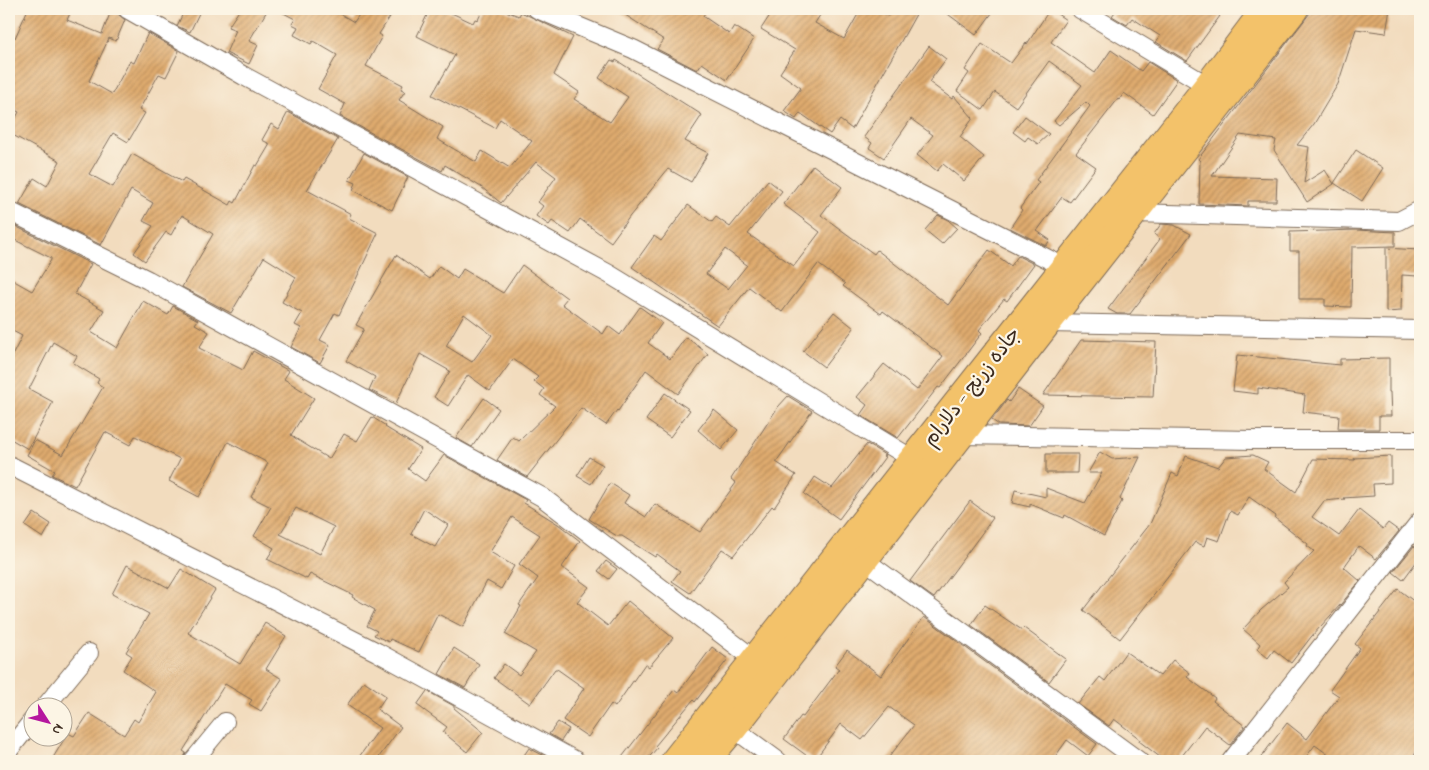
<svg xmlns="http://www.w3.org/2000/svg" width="1429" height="770" font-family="'Indie Flower','Playpen Sans Arabic',sans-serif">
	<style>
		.building { fill: url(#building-hatch); fill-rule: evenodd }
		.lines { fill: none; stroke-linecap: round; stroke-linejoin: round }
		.street-casing { stroke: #7b6856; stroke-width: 20 }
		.highway-casing { stroke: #7b6856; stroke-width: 30 }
		.street { stroke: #fff; stroke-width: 18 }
		.highway { stroke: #f3c26a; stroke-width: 28 }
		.labels { text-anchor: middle; stroke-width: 4.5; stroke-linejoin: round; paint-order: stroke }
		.street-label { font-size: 20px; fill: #3b2a1e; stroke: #fcf5e5 }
	</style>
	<defs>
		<pattern id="building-hatch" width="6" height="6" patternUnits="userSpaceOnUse" patternTransform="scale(1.25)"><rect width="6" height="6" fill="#dfab6e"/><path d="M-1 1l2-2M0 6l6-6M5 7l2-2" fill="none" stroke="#b68b5a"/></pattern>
	</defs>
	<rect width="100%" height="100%" fill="#fcf5e5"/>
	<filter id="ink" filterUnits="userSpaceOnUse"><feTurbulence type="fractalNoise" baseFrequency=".02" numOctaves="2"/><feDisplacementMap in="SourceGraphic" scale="10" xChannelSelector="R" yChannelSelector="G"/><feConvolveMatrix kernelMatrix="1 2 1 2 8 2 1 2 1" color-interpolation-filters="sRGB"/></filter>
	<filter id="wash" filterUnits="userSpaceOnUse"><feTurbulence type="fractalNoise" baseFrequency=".0096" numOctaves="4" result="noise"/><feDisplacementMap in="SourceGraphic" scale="20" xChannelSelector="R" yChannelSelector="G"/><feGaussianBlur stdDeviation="1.12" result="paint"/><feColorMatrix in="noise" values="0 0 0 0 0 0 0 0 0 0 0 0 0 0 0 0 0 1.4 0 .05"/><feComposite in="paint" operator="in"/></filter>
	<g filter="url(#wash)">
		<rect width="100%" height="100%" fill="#f2dcbe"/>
		<g id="blocks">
			<g class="building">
				<polygon points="28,9 72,9 67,20 102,34 111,11 118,14 125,20 116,41 109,38 89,81 112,94 130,61 134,63 148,33 179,51 166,77 159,74 139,110 145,113 128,142 113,133 89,174 113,187 132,154 182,182 184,179 230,205 232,201 235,203 255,165 257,166 270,144 262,140 271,124 279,129 288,112 338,139 307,190 351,214 349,218 378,233 339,315 335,313 320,340 330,345 320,363 291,347 301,328 295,325 302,313 282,302 296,277 264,257 231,313 182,287 213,234 182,215 171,235 166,232 145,261 134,253 153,226 143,221 153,203 131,190 101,245 19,204 34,178 47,186 60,161 9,133 9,130 19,112 9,107 9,34 15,38"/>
				<polygon points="185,9 201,9 190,32 177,26"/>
				<polygon points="240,9 268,9 249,41 258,45 249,64 226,53 236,30 228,27"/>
				<polygon points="276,9 332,9 354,22 363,9 395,9 379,34 382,36 366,66 403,85 401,89 405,91 399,100 443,127 437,139 476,162 482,151 510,168 532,141 500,119 495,128 432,95 455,55 417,36 430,9 443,9 473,23 475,19 478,20 483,9 500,9 519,16 521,12 573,37 554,75 579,92 574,99 610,122 628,97 599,78 611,60 615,62 616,60 702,115 685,141 708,153 691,182 668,169 630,216 611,242 580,219 570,233 552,221 549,225 536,216 543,206 538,202 556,177 536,162 501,203 481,187 445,165 442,171 340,116 345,104 318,89 337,55 313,41 311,44 294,35 298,27 292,24 295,19"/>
				<polygon points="616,9 707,9 703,16 729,34 734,26 754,39 727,80 702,63 697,70 657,49 664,40"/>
				<polygon points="774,9 824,9 815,23 844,39 861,9 875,9 888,16 892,9 919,9 852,129 840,120 830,134 800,113 796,119 784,111 801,88 780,73 795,50 761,29"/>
				<polygon points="941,9 995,9 976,35"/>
				<polygon points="1050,9 1066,20 1051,42 1095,73 1111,50 1141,71 1148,62 1177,80 1153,114 1124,93 1119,100 1118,99 1076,153 1096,167 1070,202 1062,197 1037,231 1050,240 1046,246 1010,228 1022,210 1020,208 1039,182 1036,180 1090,106 1086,102 1059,125 1054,121 1082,85 1049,61 1016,107 995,92 983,110 957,91 969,73 965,70 982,44 1011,63 1026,43 1027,44"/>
				<polygon points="1117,9 1209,9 1220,16 1187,61 1156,42 1160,36 1132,18 1127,25 1112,16"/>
				<polygon points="1313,9 1390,9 1386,33 1356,29 1338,84 1314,124 1297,145 1309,147 1304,183 1325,170 1334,184 1307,202 1274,150 1276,140 1240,135 1212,176 1277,178 1276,201 1248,201 1248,206 1199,204 1200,161 1198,159"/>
				<polygon points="929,46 946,59 929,82 952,99 954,96 973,118 960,137 984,157 964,181 943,164 937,171 917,155 933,135 911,119 884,158 869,148 872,143 864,137"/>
				<polygon points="1025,116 1049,134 1038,144 1028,137 1025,141 1013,132"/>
				<polygon points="1356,150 1383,168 1362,201 1334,183"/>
				<polygon points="364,153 408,177 392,210 353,190 356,183 349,180"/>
				<path d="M813 165 842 187 821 215 874 254 877 250 948 305 989 250 1011 266 1018 256 1034 264 1007 301 1004 299 979 330 982 333 940 388 938 387 898 438 860 415 867 405 857 397 884 364 917 390 943 356 883 311 881 314 843 286 845 284 818 264 782 312 749 287 718 326 632 267 654 236 661 241 688 205 712 222 716 217 730 227 768 180 782 191 748 234 794 266 820 232 783 204ZM725 249 747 265 728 289 706 274Z"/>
				<polygon points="938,215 948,220 957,228 942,244 925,230"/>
				<path d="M9 223 91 264 75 294 104 310 91 332 117 348 143 301 168 315 173 306 198 320 195 324 209 332 199 348 243 370 253 351 289 371 284 379 314 398 291 435 298 440 329 459 344 434 357 441 372 417 386 426 385 427 421 449 408 469 425 481 444 455 526 500 524 503 558 524 580 541 562 567 589 587 577 602 608 626 628 601 673 638 649 667 645 664 615 707 611 704 588 737 563 720 584 688 557 669H555L530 704 494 678 504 664 519 675 536 652 505 634 521 606 519 605 538 578 519 564 540 535 512 517 490 552 514 566 501 589 487 581 463 627 438 614 419 652 390 639 389 642 374 635 377 631 367 626 375 610 352 597 353 595 310 574 307 579 267 559 274 548 254 536 271 507 251 497 268 463 228 442 199 497 169 481 180 459 135 436 130 445 105 432 75 486 52 475 55 471 27 455 35 440 63 455 103 387 97 383 99 379 73 363 77 356 53 342 29 389 53 402 28 449 9 438V362L22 336 9 329V278L32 291 51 260V258L9 237ZM296 508 334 527 320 554 280 534ZM424 509 448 525 435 547 411 534Z"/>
				<polygon points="1161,224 1174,225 1191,234 1130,314 1117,314 1108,309 1160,239 1154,234"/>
				<polygon points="1356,230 1395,232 1395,246 1352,247 1351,307 1325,306 1325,299 1299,299 1299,251 1290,251 1290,232"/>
				<polygon points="1386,248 1419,250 1420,273 1419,273 1418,276 1402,275 1401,311 1386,312"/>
				<path d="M396 255 430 279 439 266 457 279 463 269 503 293 522 265 567 298 562 304 603 334 608 326 620 335 640 307 662 323 648 343 670 359 686 337 708 354 678 394 646 370 618 411 617 410 606 425 581 408 527 477 497 460 513 437 519 441 555 406 540 395 544 389 534 381 538 377 513 359 490 391 468 375 448 406 434 397 450 371 420 354 396 403 369 390 375 377 346 361 364 329 356 325ZM464 314 492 335 472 362 446 346Z"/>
				<polygon points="834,312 854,328 824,367 803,351"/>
				<polygon points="1081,340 1156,342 1153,397 1043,395"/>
				<polygon points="1237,355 1340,365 1340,359 1389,358 1389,392 1390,392 1391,416 1379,416 1379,429 1338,429 1339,416 1303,412 1305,395 1258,388 1258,394 1233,391"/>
				<polygon points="1018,389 1043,406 1029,426 999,425 992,420 1007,400 1009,402"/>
				<polygon points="665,393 690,410 670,437 646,420"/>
				<polygon points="788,396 812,411 776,462 796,475 774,508 772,506 733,556 722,549 690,593 672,581 680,571 657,554 655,557 622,536 617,536 589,519 610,483 629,495 624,503 646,517 655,504 700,532 736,483 731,479 778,407"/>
				<polygon points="484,398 499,409 472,447 456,438"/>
				<polygon points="714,410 738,430 721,450 698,430"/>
				<polygon points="867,444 885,455 883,456 885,457 839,519 804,494 815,477 832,488"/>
				<polygon points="1100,452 1112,459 1140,457 1120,499 1122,501 1104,536 1065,515 1064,518 1030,504 1030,507 1012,503 1015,490 1046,497 1046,488 1085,503 1102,473 1088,473"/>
				<polygon points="1046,454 1078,454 1077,473 1046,473"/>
				<polygon points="1253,455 1268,462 1264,469 1296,492 1313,459 1355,460 1354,458 1391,456 1391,483 1373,484 1374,496 1343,498 1345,499 1324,501 1312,517 1339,536 1359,510 1383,529 1388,523 1399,531 1376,559 1359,546 1344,567 1360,581 1341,604 1311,637 1291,663 1274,650 1268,658 1257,649 1260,644 1243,629 1261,610 1288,587 1284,582 1314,551 1307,546 1308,544 1275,518 1276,516 1249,497 1238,515 1230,511 1219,541 1207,537 1204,546 1195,542 1120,639 1083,610 1150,524 1172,473 1178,476 1186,456 1218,467 1226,457"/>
				<polygon points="589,457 603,465 591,484 577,476"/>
				<polygon points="970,501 993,518 934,598 910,581"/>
				<polygon points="34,513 51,524 43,538 25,526"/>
				<polygon points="1414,546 1420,550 1420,557 1403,580 1393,572"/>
				<polygon points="606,561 617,569 609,579 598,571"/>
				<polygon points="127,565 169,588 181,569 215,590 188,633 240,664 265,623 286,636 266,669 282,679 261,711 249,704 252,700 225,684 183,751 186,753 183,761 51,761 68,733 74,736 89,713 124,735 134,719 138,722 156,692 123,670 132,656 126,652 149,614 112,594"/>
				<polygon points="1398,589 1420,606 1420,747 1410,761 1337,761 1315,745 1303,761 1258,761 1287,723 1307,739 1339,696 1330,690 1360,648 1355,644"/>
				<polygon points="985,605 1022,630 1024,628 1066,659 1049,682 971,625"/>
				<polygon points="924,617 1097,744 1088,756 1067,740 1052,761 886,761 914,725 889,707 862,740 841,724 814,761 784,739 801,716 803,717 839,669 835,666 847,650 881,676"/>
				<polygon points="712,647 728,659 695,702 693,700 655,746 657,748 646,761 619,761 674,690 678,693"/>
				<polygon points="454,648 479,664 465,688 439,674"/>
				<polygon points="1126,652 1160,676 1173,660 1190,673 1187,677 1215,698 1213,701 1245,726 1230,745 1205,726 1178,761 1165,761 1139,741 1140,739 1114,719 1109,726 1078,704 1100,677 1105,681"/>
				<polygon points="364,681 386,696 377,709 401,727 376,761 356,761 380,728 347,705"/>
				<polygon points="427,691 454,706 454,708 483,732 467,752 443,732 447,727 417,705"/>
				<polygon points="558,722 569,729 561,741 549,734"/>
				<polygon points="529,748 554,761 520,761"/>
			</g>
		</g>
	</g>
	<g filter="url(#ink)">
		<use href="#blocks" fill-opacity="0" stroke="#7b6856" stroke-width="1"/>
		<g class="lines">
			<g class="street-casing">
				<g id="street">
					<polyline points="127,9 244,76 609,274 914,460"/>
					<polyline points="537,9 633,49 1064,267"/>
					<polyline points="1080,9 1208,86"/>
					<polyline points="9,211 148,280 542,497 754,659"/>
					<polyline points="1135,213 1399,221 1420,210"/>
					<polyline points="1047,323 1420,330"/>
					<polyline points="960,435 1253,440 1420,440"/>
					<polyline points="9,465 377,652 576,761"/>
					<polyline points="863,559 1139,761"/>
					<polyline points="44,708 89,653"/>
					<polyline points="733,728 778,761"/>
					<polyline points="9,750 32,721"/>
					<polyline points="193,761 225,722"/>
					<polyline points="1231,761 1420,521"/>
				</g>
			</g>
			<g class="highway-casing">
				<g id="highway">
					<polyline points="675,761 1208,86 1266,9"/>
					<polyline points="705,761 733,728 1047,323 1294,9"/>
				</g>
			</g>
			<use href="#street" class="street"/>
			<use href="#highway" class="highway"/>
		</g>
	</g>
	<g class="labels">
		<g class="street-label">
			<text transform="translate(971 386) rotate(-52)" y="7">جاده زرنج - دلارام</text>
		</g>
	</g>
	<rect width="1429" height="770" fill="none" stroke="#fcf5e5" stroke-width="30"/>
	<g transform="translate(48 722) rotate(126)"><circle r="24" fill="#fcf5e5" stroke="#afa495"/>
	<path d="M0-4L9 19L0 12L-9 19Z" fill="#b5179e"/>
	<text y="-8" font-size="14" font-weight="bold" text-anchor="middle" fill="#3b2a1e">N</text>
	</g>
</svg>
